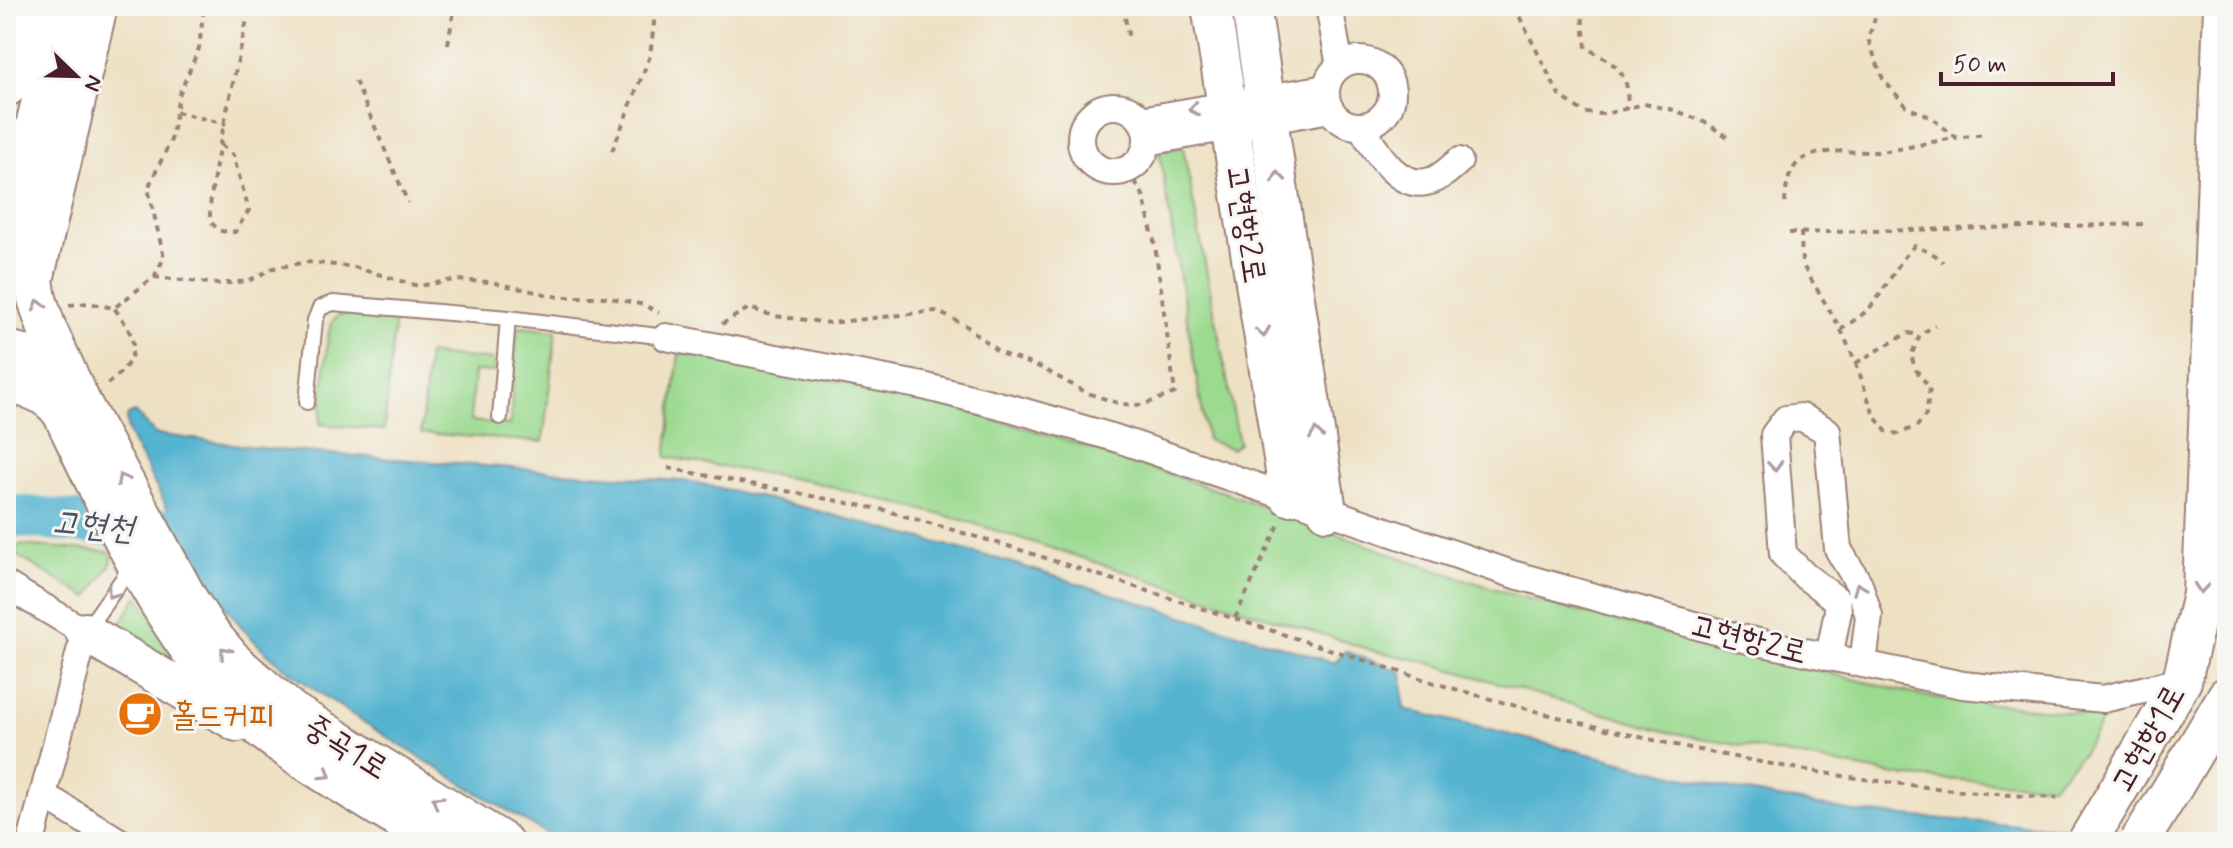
<svg xmlns="http://www.w3.org/2000/svg" width="2233" height="848" font-family="Mynerve,'Poor Story',sans-serif">
	<style>
		.green { fill: #9bda8f; stroke: #727c5d; stroke-width: 2 }
		.water { fill: #52b3d0; stroke: #4e697e; stroke-width: 2 }
		.lines { fill: none; stroke-linecap: round; stroke-linejoin: round }
		.river { stroke: #52b3d0; stroke-width: 42 }
		.lane-casing { stroke: #9c8077; stroke-width: 18 }
		.street-casing { stroke: #9c8077; stroke-width: 30 }
		.secondary-casing { stroke: #9c8077; stroke-width: 42 }
		.primary-casing { stroke: #9c8077; stroke-width: 46 }
		.path { stroke: #9c8077; stroke-width: 4; stroke-dasharray: 6 6; stroke-linecap: butt }
		.lane { stroke: #fff; stroke-width: 14 }
		.street { stroke: #fff; stroke-width: 26 }
		.secondary { stroke: #fff; stroke-width: 38 }
		.primary { stroke: #fff; stroke-width: 42 }
		.secondary-bridge-casing { stroke: #9c8077; stroke-width: 42; stroke-linecap: butt }
		.secondary-bridge { stroke: #fff; stroke-width: 38 }
		.oneway { stroke: #ae9aa0 }
		.labels { text-anchor: middle; stroke-width: 6; stroke-linejoin: round; paint-order: stroke }
		.street-label { font-size: 32px; fill: #4a1f2b; stroke: #f6f6f2 }
		.food-label { font-size: 32px; fill: #c56008; stroke: #f6f6f2; text-anchor: start }
		.water-label { font-size: 34px; font-style: italic; fill: #4d5365; stroke: #f6f6f2 }
	</style>
	<rect width="100%" height="100%" fill="#f6f6f2"/>
	<filter id="ink" filterUnits="userSpaceOnUse"><feTurbulence type="fractalNoise" baseFrequency=".0125" numOctaves="2"/><feDisplacementMap in="SourceGraphic" scale="16" xChannelSelector="R" yChannelSelector="G"/><feConvolveMatrix kernelMatrix="1 2 1 2 8 2 1 2 1" color-interpolation-filters="sRGB"/></filter>
	<filter id="wash" filterUnits="userSpaceOnUse"><feTurbulence type="fractalNoise" baseFrequency=".006" numOctaves="4" result="noise"/><feDisplacementMap in="SourceGraphic" scale="32" xChannelSelector="R" yChannelSelector="G"/><feGaussianBlur stdDeviation="1.8" result="paint"/><feColorMatrix in="noise" values="0 0 0 0 0 0 0 0 0 0 0 0 0 0 0 0 0 1.4 0 .05"/><feComposite in="paint" operator="in"/></filter>
	<g filter="url(#wash)">
		<rect width="100%" height="100%" fill="#eee1c3"/>
		<g class="green">
			<polygon points="1183,147 1239,443 1232,449 1207,440 1159,151"/>
			<polygon points="352,314 395,318 384,430 320,424 328,335 332,322 339,315"/>
			<polygon points="520,327 556,331 543,442 421,433 428,354 493,360 494,372 474,371 470,421 510,425 517,331"/>
			<polygon points="679,353 896,391 1057,437 1238,497 1418,564 1517,596 1922,696 2105,716 2082,754 2052,785 1906,777 1664,731 1418,660 1374,651 966,521 813,482 666,457"/>
			<polygon points="20,545 111,552 112,562 88,598 11,552"/>
			<polygon points="138,595 183,671 119,626"/>
		</g>
		<path class="water" d="M135 412 155 434 278 450 693 482 806 508 1009 562 1335 663 1345 651 1402 672 1404 709 1732 789 1854 812 2200 839 2227 836V842H560C493 802 427 763 362 721 322 694 278 668 246 632 201 580 171 514 139 454 132 441 124 430 128 415Z"/>
		<g class="lines">
			<polyline class="river" points="6,515 180,532"/>
		</g>
	</g>
	<g filter="url(#ink)">
		<g class="lines">
			<g class="lane-casing">
				<g id="lane">
					<polyline points="307,402 315,320 320,308 333,303 508,318 666,337"/>
					<polyline points="500,417 508,318"/>
					<polyline points="87,629 124,577 129,563"/>
				</g>
			</g>
			<g class="street-casing">
				<g id="street">
					<polyline points="1329,6 1340,66"/>
					<circle cx="1359" cy="93" r="33"/>
					<circle cx="1114" cy="139" r="33"/>
					<polyline points="1141,120 1326,88"/>
					<path d="M1361 126C1375 150 1399 194 1433 180 1442 177 1452 167 1459 161"/>
					<polyline points="1147,142 1330,109"/>
					<polyline points="666,337 923,386 1014,409 1115,438 1512,574 1744,639 1963,685 2103,699 2182,681"/>
					<polyline points="6,585 85,632 31,842"/>
					<polyline points="1829,657 1838,611 1837,600 1805,576 1783,554 1774,435 1786,419 1801,417 1827,431 1838,549 1859,584 1869,616 1863,664"/>
					<polyline points="42,798 56,803 120,842"/>
				</g>
			</g>
			<g class="secondary-casing">
				<g id="secondary">
					<polyline points="98,6 34,280 37,299 47,329 81,402 188,599 209,632 235,663 291,711 503,842"/>
					<polyline points="1211,6 1289,496"/>
					<polyline points="1251,6 1327,511"/>
					<path d="M6 350C35 355 48 368 68 388"/>
					<path d="M6 384C31 388 47 393 62 413 110 514 161 630 240 710 260 731 288 749 312 765 353 792 395 817 437 842"/>
					<polyline points="85,632 237,722"/>
					<polyline points="2124,780 2182,681 2202,594 2223,6"/>
					<polyline points="2173,787 2227,696"/>
				</g>
			</g>
			<g class="primary-casing">
				<g id="primary">
					<polyline points="6,85 24,6"/>
					<polyline points="6,254 66,6"/>
				</g>
			</g>
			<g class="path">
				<polyline points="324,6 325,8"/>
				<polyline points="1123,6 1129,40"/>
				<polyline points="1514,6 1559,95 1585,113 1605,114 1644,104 1674,110 1704,122 1728,137"/>
				<path d="M1581 6 1586 48C1614 62 1633 74 1626 109"/>
				<polyline points="1879,6 1868,39 1883,79 1907,107 1930,117 1957,138 1984,134"/>
				<polyline points="448,44 453,15 451,6"/>
				<polyline points="355,81 408,203"/>
				<polyline points="176,112 226,124"/>
				<path d="M221 145 233 155 249 210 235 232 219 231C217 227 212 225 211 221 203 203 244 37 250 6"/>
				<polyline points="612,151 650,56 656,6"/>
				<path d="M1785 203C1786 187 1788 168 1803 159 1822 147 1856 153 1877 152 1904 150 1930 141 1957 138"/>
				<polyline points="1801,232 1802,264 1841,330 1856,363 1874,416 1886,431 1898,434 1917,426 1926,415 1930,388 1916,370 1911,356 1920,335 1935,325"/>
				<polyline points="1789,233 2147,224"/>
				<polyline points="154,277 218,284 248,281 274,268 307,262 354,267 418,286 454,280 490,282 559,297 606,297 644,305 659,313"/>
				<polyline points="69,305 88,303 114,308 154,277 164,258 148,188 171,140 179,95 199,48 204,6"/>
				<polyline points="722,324 749,308 774,316 830,323 936,311 965,325 1000,353 1042,368 1087,393 1121,404 1142,405 1175,393 1155,245 1143,195 1127,169"/>
				<path d="M1841 330C1851 322 1864 315 1872 305 1886 289 1901 256 1915 246L1935 255 1943 262"/>
				<polyline points="1856,363 1908,333 1920,335"/>
				<path d="M107 384C141 358 140 341 114 308"/>
				<path d="M668 468 884 510 1008 546 1438 684C1640 743 1847 787 2057 798"/>
				<polyline points="1235,618 1280,522"/>
				<polyline points="2224,797 2227,792"/>
			</g>
			<use href="#lane" class="lane"/>
			<use href="#street" class="street"/>
			<use href="#secondary" class="secondary"/>
			<use href="#primary" class="primary"/>
			<g class="secondary-bridge-casing">
				<g id="secondary-bridge">
					<polyline points="2087,842 2124,780"/>
					<polyline points="2139,842 2173,787"/>
				</g>
			</g>
			<use href="#secondary-bridge" class="secondary-bridge"/>
		</g>
		<defs><path id="oneway-chevron" d="M-2-3.5L2.5 0L-2 3.5" fill="none" stroke-width="1.6" stroke-linecap="round" stroke-linejoin="round" transform="scale(2)"/></defs>
		<g class="oneway">
			<use href="#oneway-chevron" transform="translate(1194 109) rotate(169)"/>
			<use href="#oneway-chevron" transform="translate(1278 177) rotate(-98)"/>
			<use href="#oneway-chevron" transform="translate(39 305) rotate(-106)"/>
			<use href="#oneway-chevron" transform="translate(1263 332) rotate(81)"/>
			<use href="#oneway-chevron" transform="translate(1316 434) rotate(-98)"/>
			<use href="#oneway-chevron" transform="translate(1775 466) rotate(86)"/>
			<use href="#oneway-chevron" transform="translate(122 479) rotate(-118)"/>
			<use href="#oneway-chevron" transform="translate(1859 588) rotate(-112)"/>
			<use href="#oneway-chevron" transform="translate(2201 588) rotate(95)"/>
			<use href="#oneway-chevron" transform="translate(112 593) rotate(126)"/>
			<use href="#oneway-chevron" transform="translate(225 652) rotate(-130)"/>
			<use href="#oneway-chevron" transform="translate(326 774) rotate(33)"/>
			<use href="#oneway-chevron" transform="translate(437 801) rotate(-149)"/>
		</g>
	</g>
	<defs>
		<g id="cafe-disc" transform="scale(2.3)"><circle r="9.5" fill="#e8710a" stroke="#f6f6f2"/><path d="M-5.5-4.5H6V0H3Q3 3.5 0 3.5H-2.5Q-5.5 3.5-5.5 0ZM3-3.2v2h1.7v-2ZM-6 4.5H4V6H-6Z" fill="#fff"/></g>
	</defs>
	<g fill-rule="evenodd">
		<use href="#cafe-disc" x="140" y="714"/>
	</g>
	<g class="labels">
		<g class="street-label">
			<text transform="translate(1247 224) rotate(81)" y="11">고현항2로</text>
			<text transform="translate(1749 638) rotate(14)" y="11">고현항2로</text>
			<text transform="translate(2147 738) rotate(-61)" y="11">고현항1로</text>
			<text transform="translate(347 746) rotate(32)" y="11">중곡1로</text>
		</g>
		<g class="food-label">
			<text x="171" y="725">홀드커피</text>
		</g>
		<g class="water-label">
			<text transform="translate(93 524) rotate(5)" y="12">고현천</text>
		</g>
	</g>
	<rect width="2233" height="848" fill="none" stroke="#f6f6f2" stroke-width="32"/>
	<g transform="translate(76 76) rotate(113)" stroke="#f6f6f2" stroke-width="6" paint-order="stroke">
	<path d="M0-6L14 30L0 20L-14 30Z" fill="#4a1f2b"/>
	<text y="-12" font-size="22" font-weight="bold" text-anchor="middle" fill="#4a1f2b">N</text>
	</g>
	<path d="M1941 72v12h172v-12" fill="none" stroke="#4a1f2b" stroke-width="4"/>
	<text x="1953" y="72" font-size="24" fill="#4a1f2b" stroke="#f6f6f2" stroke-width="6" paint-order="stroke">50 m</text>
</svg>
